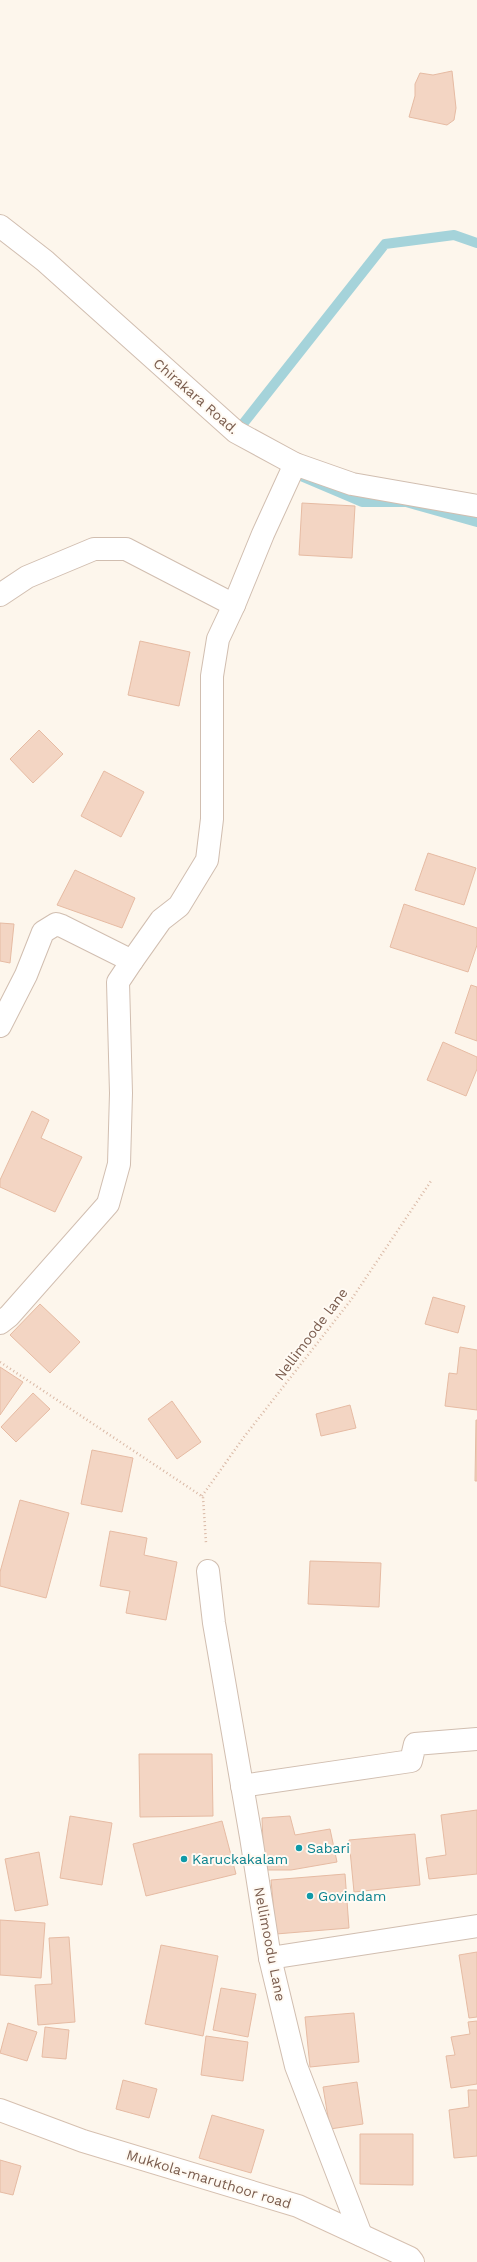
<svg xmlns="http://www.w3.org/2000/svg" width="477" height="2262" font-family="'Work Sans',sans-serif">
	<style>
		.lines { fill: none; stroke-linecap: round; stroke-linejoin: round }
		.stream { stroke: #a5d3da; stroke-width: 10 }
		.building { fill: #f3d5c3; stroke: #e6bba3 }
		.street-casing { stroke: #d1beb0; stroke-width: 24 }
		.secondary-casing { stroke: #d6c0b0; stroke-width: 24 }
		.path { stroke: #d9b8a5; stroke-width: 2.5; stroke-dasharray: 1 3; stroke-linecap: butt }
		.street { stroke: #fff; stroke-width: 22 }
		.secondary { stroke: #fff; stroke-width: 22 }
		.culture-dot { fill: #0f9aa8; stroke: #fffaf3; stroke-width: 1.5 }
		.labels { text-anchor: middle; stroke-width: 4; stroke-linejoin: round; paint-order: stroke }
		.street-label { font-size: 14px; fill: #7a5c4d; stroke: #fffaf3 }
		.culture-label { font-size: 14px; fill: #0d838f; stroke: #fffaf3; text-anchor: start }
	</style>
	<rect width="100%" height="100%" fill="#fdf6ec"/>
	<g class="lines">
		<g class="stream">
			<polyline points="235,434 385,244 454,235 477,243"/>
			<polyline points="296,474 362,502 406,502 477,522"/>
		</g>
	</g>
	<g class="building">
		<polygon points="452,71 456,108 454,120 447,125 409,117 415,96 415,84 420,73 433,75"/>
		<polygon points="302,503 355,506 352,558 299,555"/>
		<polygon points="140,641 190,652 179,706 128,695"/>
		<polygon points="39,730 63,754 33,783 10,759"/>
		<polygon points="104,771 144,792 121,837 81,816"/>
		<polygon points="428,853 476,868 464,905 415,890"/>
		<polygon points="75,870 135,898 122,928 57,905"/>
		<polygon points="404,904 477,928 477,945 468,972 390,947"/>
		<polygon points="0,923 14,924 10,963 0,961"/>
		<polygon points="471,985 477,987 477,1041 455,1033"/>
		<polygon points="443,1042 477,1057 477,1069 466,1096 427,1080"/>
		<polygon points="32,1111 49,1120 41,1138 82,1157 55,1212 0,1187 0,1180"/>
		<polygon points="433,1297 465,1306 458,1333 425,1324"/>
		<polygon points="40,1304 80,1342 50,1373 10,1335"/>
		<polygon points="460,1347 477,1350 477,1410 445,1406 449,1373 457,1374"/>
		<polygon points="0,1367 23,1382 0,1415"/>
		<polygon points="33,1393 50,1409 16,1442 1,1427"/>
		<polygon points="172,1401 201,1442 177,1459 148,1419"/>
		<polygon points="350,1405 356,1428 321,1436 316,1414"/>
		<polygon points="476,1420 477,1420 477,1481 475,1481"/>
		<polygon points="92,1450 133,1458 122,1512 81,1504"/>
		<polygon points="20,1500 69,1513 46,1598 0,1586 0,1572"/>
		<polygon points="110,1531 147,1538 144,1555 177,1562 166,1620 126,1613 130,1591 100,1586"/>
		<polygon points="310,1561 381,1563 379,1607 308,1604"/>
		<polygon points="139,1754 212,1754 213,1816 140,1817"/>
		<polygon points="477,1810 477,1874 429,1879 426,1858 446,1855 441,1815"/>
		<polygon points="70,1816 112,1823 102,1885 60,1878"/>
		<polygon points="290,1816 295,1835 330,1829 337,1862 291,1870 264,1870 262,1818"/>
		<polygon points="222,1821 236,1874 146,1896 133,1844"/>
		<polygon points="415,1834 420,1885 354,1892 349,1840"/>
		<polygon points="39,1852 48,1905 15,1911 5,1859"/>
		<polygon points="345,1874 349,1928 276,1934 271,1880"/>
		<polygon points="0,1920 45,1923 41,1978 0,1975"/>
		<polygon points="69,1937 75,2022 38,2025 35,1985 52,1984 49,1938"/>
		<polygon points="161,1945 218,1956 203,2036 145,2024"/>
		<polygon points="477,1952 477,2017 469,2018 459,1955"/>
		<polygon points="221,1988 256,1994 248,2037 213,2030"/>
		<polygon points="354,2013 359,2062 310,2067 305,2017"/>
		<polygon points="477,2021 477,2084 451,2088 446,2056 455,2055 451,2037 470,2034 468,2022"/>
		<polygon points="8,2023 37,2032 27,2061 0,2053"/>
		<polygon points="45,2027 69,2030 66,2059 42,2057"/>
		<polygon points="206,2036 248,2042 243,2081 201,2075"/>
		<polygon points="123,2080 157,2089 149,2118 116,2109"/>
		<polygon points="357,2082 363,2124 330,2129 323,2087"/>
		<polygon points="468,2090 477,2090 477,2156 454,2158 449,2110 469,2107"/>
		<polygon points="212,2115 264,2130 251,2173 199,2158"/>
		<polygon points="360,2134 413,2134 413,2185 360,2184"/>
		<polygon points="0,2160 21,2166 13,2195 0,2192"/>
	</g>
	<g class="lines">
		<g class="street-casing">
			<g id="street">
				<polyline points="0,226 45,261 236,432 295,464 352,484 477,506"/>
				<polyline points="0,595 27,577 94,549 126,549 234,605 263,534 295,464"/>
				<polyline points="0,1026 26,975 43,932 56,924 62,926 132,961 161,920 179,906 207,860 212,819 212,676 218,639 234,605"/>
				<polyline points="0,1323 9,1316 108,1204 119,1164 121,1093 118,982 132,961"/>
				<polyline points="208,1571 214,1623 251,1837 270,1958 296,2066 361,2235"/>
				<polyline points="242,1786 411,1761 415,1744 477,1739"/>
				<polyline points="270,1958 477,1926"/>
			</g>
		</g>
		<g class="secondary-casing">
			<polyline id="secondary" points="0,2110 83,2141 298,2206 410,2258 413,2262"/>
		</g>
		<g class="path">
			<polyline points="0,1362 203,1497 206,1543"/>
			<polyline points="202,1496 244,1437 351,1300 431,1181"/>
		</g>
		<use href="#street" class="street"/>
		<use href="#secondary" class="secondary"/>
	</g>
	<g class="culture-dot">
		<circle cx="299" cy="1848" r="4"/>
		<circle cx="184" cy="1859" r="4"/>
		<circle cx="310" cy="1896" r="4"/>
	</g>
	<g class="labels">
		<g class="street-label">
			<text transform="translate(196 396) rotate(41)" y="5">Chirakara Road.</text>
			<text transform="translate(311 1334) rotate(-53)" y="5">Nellimoode lane</text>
			<text transform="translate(270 1944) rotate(79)" y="5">Nellimoodu Lane</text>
			<text transform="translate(209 2179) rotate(17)" y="5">Mukkola-maruthoor road</text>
		</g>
		<g class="culture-label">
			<text x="307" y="1853">Sabari</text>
			<text x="192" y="1864">Karuckakalam</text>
			<text x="318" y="1901">Govindam</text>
		</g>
	</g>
</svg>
